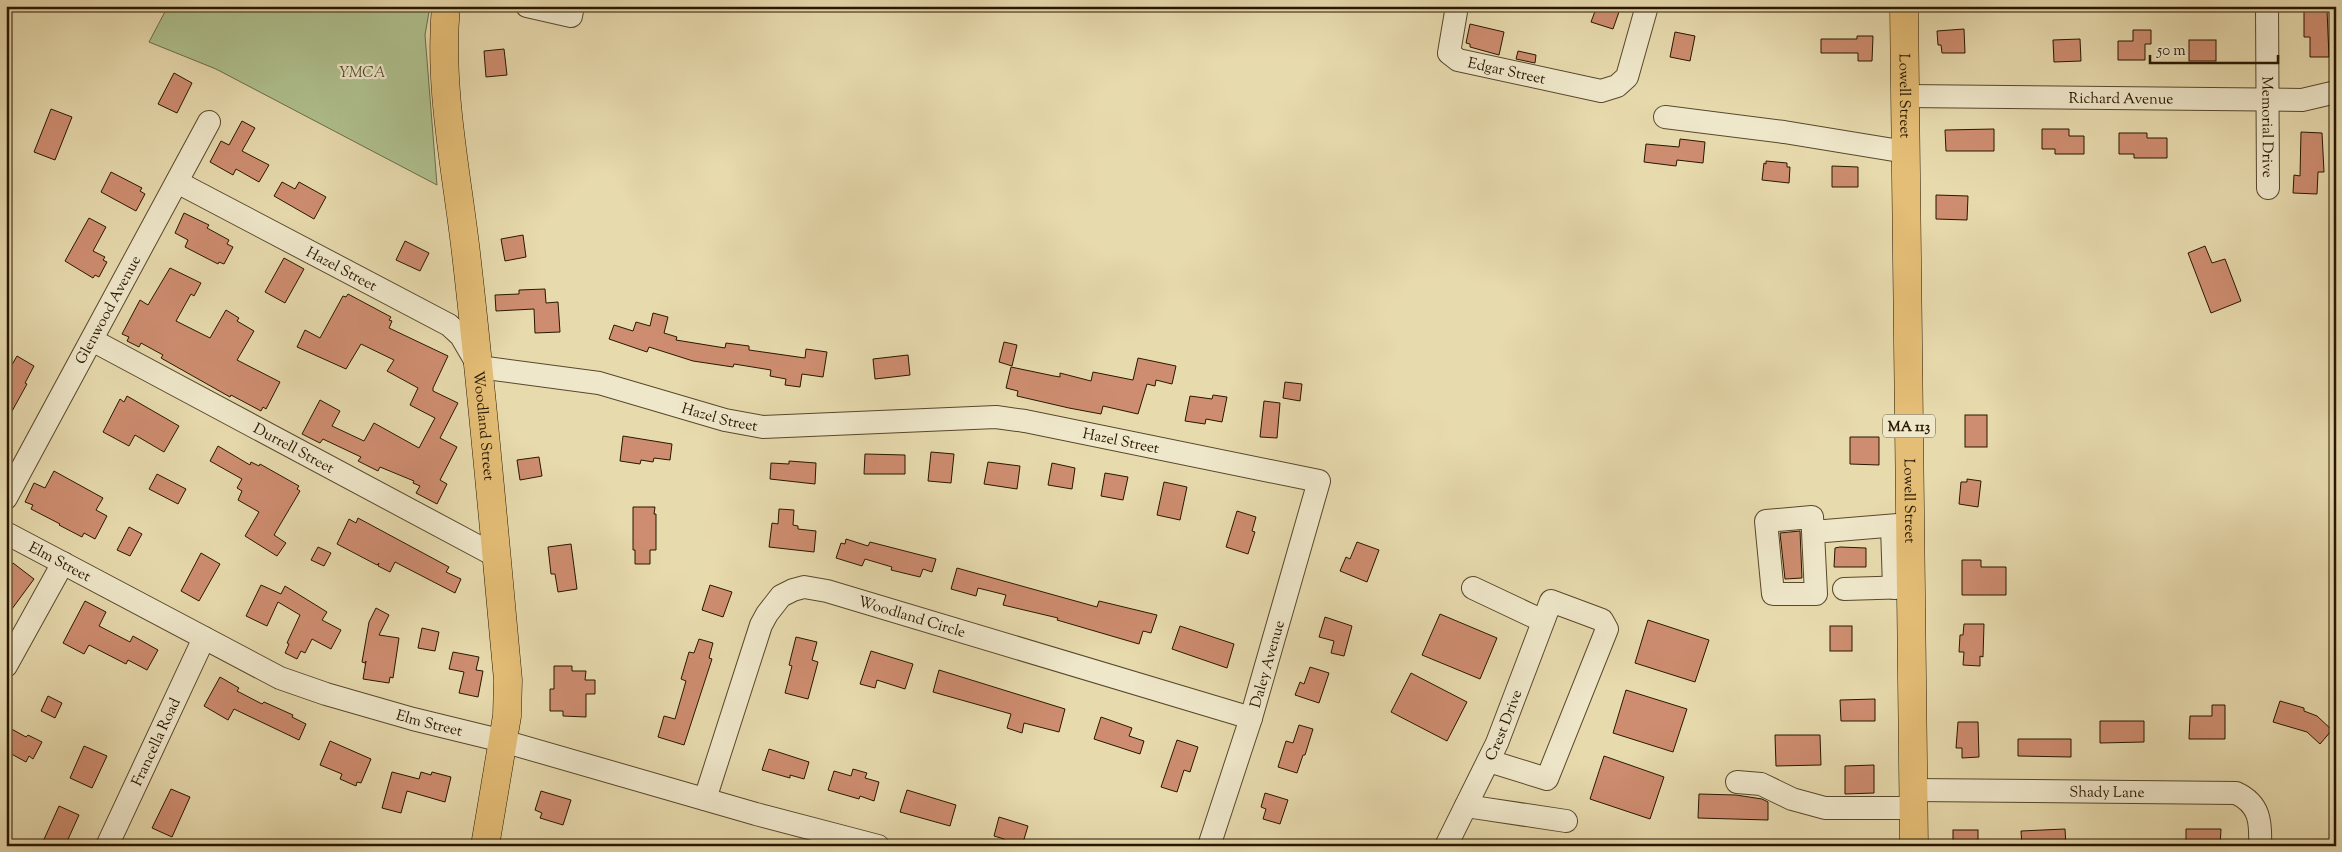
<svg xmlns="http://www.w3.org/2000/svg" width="2342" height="852" font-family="'Sorts Mill Goudy',serif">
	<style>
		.green { fill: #afc18f; stroke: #6c6c48 }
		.building { fill: #ce8d70; stroke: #281700 }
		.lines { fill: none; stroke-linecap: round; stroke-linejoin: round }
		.minor-casing { stroke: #58482b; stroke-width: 24 }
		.major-casing { stroke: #281700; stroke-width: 29 }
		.minor { stroke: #efe7ca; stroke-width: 22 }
		.major { stroke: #e4bd76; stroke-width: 28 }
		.labels { text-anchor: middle; stroke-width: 4.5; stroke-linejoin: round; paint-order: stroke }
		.shield { fill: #efe7ca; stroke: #64553d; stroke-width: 1 }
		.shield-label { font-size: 14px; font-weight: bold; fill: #281700 }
		.street-label { font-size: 15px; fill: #281700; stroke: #efe7ca }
		.park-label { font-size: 15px; font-style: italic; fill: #504a2b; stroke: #efe7ca }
	</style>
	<rect width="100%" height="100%" fill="#e7daad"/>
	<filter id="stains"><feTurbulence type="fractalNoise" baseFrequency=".004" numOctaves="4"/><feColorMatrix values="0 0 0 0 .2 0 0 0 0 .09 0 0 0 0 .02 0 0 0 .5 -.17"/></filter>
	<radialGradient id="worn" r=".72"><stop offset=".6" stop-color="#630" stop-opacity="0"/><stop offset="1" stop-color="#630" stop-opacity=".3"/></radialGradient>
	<polygon class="green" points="168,6 430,6 425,35 437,185 216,69 149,42"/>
	<g class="building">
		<polygon points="1597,6 1611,6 1620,9 1613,29 1591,22"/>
		<polygon points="2304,10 2327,10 2329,57 2310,57 2310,37 2304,37"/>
		<polygon points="1470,24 1504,32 1499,55 1470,47 1470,44 1466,43"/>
		<polygon points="1964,29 1965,53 1942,53 1941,45 1938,45 1937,31"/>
		<polygon points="2133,30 2151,30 2151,44 2145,44 2145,60 2118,60 2118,41 2133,41"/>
		<polygon points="1675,32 1695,36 1690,61 1670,57"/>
		<polygon points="1857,36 1873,36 1872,61 1858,61 1858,53 1821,53 1821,39 1857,39"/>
		<polygon points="2080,39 2081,61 2054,62 2053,40"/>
		<rect x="2189" y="40" width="27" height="21"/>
		<polygon points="504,49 507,75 486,77 484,51"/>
		<polygon points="1518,51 1536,55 1535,63 1516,59"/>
		<polygon points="174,73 192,83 177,113 158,104"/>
		<polygon points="51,109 72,117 55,160 34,152"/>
		<polygon points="242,121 255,128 242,151 269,165 259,182 236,169 233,175 210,162 221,141 229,145"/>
		<polygon points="1994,129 1994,151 1946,151 1945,130"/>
		<polygon points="2042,129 2069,129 2069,136 2084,136 2084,154 2055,154 2055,149 2042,149"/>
		<polygon points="2301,132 2322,133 2324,172 2318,172 2317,194 2293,193 2294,175 2300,176"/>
		<polygon points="2119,133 2147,133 2147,138 2167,138 2167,158 2134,158 2134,154 2119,154"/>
		<polygon points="1680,139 1705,142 1703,163 1677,160 1676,166 1644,162 1646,144 1679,147"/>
		<polygon points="1766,161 1787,163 1787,167 1790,167 1789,183 1762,180 1764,163 1766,164"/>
		<polygon points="1832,166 1858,167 1858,187 1832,187"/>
		<polygon points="111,172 142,188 140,191 145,194 136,211 101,192"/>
		<polygon points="282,182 295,189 299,182 326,197 314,219 274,196"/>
		<polygon points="1936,195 1968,196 1967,220 1936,219"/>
		<polygon points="184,213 209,225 207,228 229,240 227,244 233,247 224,264 219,262 218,264 185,247 188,240 175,233"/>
		<polygon points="89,218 106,227 93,251 105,257 103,260 107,262 99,277 95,275 93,278 65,261"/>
		<polygon points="523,235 526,257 505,261 501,239"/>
		<polygon points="405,241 429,253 420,271 396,260"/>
		<polygon points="2205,246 2212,263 2225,259 2241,301 2211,313 2188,253"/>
		<polygon points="284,258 304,269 285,303 265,292"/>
		<polygon points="170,268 201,283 194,296 191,294 176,321 210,338 226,310 239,318 237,321 254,331 237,360 280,382 266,409 263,407 261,411 231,395 230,397 161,358 163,355 141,343 139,347 127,341 129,337 122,334 140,300 148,305"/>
		<polygon points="545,289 546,303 558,302 560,332 535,333 534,309 496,311 495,295 519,294 519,290"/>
		<polygon points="348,294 391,317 389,320 392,321 389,328 448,356 433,388 433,391 458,403 440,438 457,447 440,480 447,484 437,504 416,493 420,486 413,483 414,481 380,467 378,471 358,461 361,457 325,440 323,439 320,443 302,434 320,400 340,411 332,426 364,441 374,423 419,448 435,418 410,405 418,388 387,371 394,360 361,344 346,369 297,347 305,330 320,338 343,296 346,297"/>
		<polygon points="653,313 668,317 664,333 677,337 676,340 725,348 726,343 749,346 749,350 805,358 806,349 827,352 823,377 802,374 800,387 785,385 786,379 770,376 771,370 734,364 733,367 693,361 649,347 647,352 609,339 614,325 633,331 636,322 650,326"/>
		<polygon points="1004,342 1017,345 1012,366 999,362"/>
		<polygon points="908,355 910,375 875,379 873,359"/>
		<polygon points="17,356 34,366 25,383 27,384 6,422 6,375"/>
		<polygon points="1138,358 1176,366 1172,384 1156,380 1155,386 1147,384 1138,414 1103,406 1101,414 1069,408 1017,396 1018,391 1006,388 1011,367 1054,376 1060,377 1060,373 1091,381 1093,372 1133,380"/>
		<polygon points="1285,382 1302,384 1300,401 1283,398"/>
		<polygon points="1213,395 1227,397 1222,422 1206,419 1205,424 1185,421 1190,396 1212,399"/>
		<polygon points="127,396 179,426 164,452 135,435 129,446 103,432 120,399 124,402"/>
		<polygon points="1264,401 1280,403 1277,438 1260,437"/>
		<rect x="1965" y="415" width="22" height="32"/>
		<polygon points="623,436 672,444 670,460 654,458 653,462 641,460 640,464 620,461"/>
		<polygon points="1850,437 1879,437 1879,465 1850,464"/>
		<polygon points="218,446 250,465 251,462 259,466 260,464 299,486 297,489 300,491 274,535 286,543 277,556 245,536 259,512 238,500 242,491 237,488 242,479 210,461"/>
		<polygon points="931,452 954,454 951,483 928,481"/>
		<polygon points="865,454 905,455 905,474 864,474"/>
		<polygon points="539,457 542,476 520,480 517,460"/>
		<polygon points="789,461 816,463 815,484 770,479 771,463 789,464"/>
		<polygon points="988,462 1020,466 1017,489 984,484"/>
		<polygon points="1052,463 1075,468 1072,489 1048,485"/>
		<polygon points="54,471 103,498 96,510 107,516 95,539 84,533 82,537 59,525 60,524 31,509 33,505 25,502 34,483 45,488"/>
		<polygon points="1105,473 1128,477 1123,500 1101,496"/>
		<polygon points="157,474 186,489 178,504 149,489"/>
		<polygon points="1967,479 1981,481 1978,507 1959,504 1961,482 1967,482"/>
		<polygon points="1164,482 1187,487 1180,520 1157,515"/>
		<polygon points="633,507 655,507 654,514 656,514 656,550 650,550 650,564 635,564 635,550 633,550"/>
		<polygon points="779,509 794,510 793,525 798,526 798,529 816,531 814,552 769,547 772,523 778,524"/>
		<polygon points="1237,511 1256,517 1252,531 1255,532 1248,554 1226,547"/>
		<polygon points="358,518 449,567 446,572 461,579 455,593 395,562 390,572 378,566 379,563 377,565 337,544 349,519 356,523"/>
		<polygon points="129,527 142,534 130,556 117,550"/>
		<polygon points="1800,531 1802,578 1785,579 1780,533"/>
		<polygon points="846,539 868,546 870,542 936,559 932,572 923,569 920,577 891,570 892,567 865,559 862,566 836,558 841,543 845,544"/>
		<polygon points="1357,542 1379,550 1367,582 1340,571 1346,557 1350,559"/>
		<polygon points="571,544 577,589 558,592 555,574 551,574 548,547"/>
		<polygon points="318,547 331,553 324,566 311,560"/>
		<polygon points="1840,547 1866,548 1866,567 1834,567 1835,548"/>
		<polygon points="201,553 220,564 199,601 181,591"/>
		<polygon points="1962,560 1981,560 1981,567 2006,567 2006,595 1962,595"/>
		<polygon points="13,563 34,579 6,617 6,572"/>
		<polygon points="957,568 1097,607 1099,601 1157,615 1151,633 1143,631 1139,644 1057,620 1058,618 1003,605 1006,595 978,588 976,596 951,589"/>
		<polygon points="261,585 281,594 285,586 327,612 322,620 341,630 331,649 312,639 305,653 301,651 297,659 285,653 289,644 287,643 300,615 278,602 267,626 246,616"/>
		<polygon points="710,585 732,592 723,617 702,610"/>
		<polygon points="85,601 106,612 99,626 130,642 133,636 158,650 147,670 128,660 126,664 89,645 84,654 63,643"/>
		<polygon points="376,608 389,615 379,635 399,638 393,678 390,677 389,683 363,679 366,661 365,663 362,662 369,622"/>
		<polygon points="1440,614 1497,638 1480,679 1422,655"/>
		<polygon points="1325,617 1352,626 1344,656 1331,653 1334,641 1319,637"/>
		<polygon points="1648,620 1709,640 1695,682 1635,663"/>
		<polygon points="1964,624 1984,624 1983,657 1980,656 1980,666 1963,665 1964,652 1959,652 1960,635 1963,635"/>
		<polygon points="1180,626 1234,644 1227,668 1172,649"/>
		<rect x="1830" y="626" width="22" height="25"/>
		<polygon points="422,628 439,632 435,651 418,648"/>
		<polygon points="796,637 817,642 812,660 818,662 808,699 785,693 792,666 789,665"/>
		<polygon points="699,639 713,643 709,658 712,659 684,745 658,737 664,716 675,719 686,681 681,679 689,652 694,653"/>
		<polygon points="871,651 913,664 905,689 877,680 875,688 860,684"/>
		<polygon points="453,652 479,657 476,670 483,671 478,697 459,693 464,672 449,669"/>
		<polygon points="554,666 572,666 572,671 586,671 585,680 595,680 595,694 586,694 586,717 563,716 563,711 550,711 550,689 554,689"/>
		<polygon points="1310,667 1329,673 1319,703 1295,695 1300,682 1304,684"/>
		<polygon points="939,670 1065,709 1059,732 1024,723 1022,733 1007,728 1011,714 933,692"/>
		<polygon points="1411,673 1467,702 1447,741 1391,712"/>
		<polygon points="220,677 239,688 237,691 262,704 264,702 293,715 292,717 306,724 299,740 234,709 228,720 204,706"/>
		<polygon points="1626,690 1687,709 1673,752 1613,733"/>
		<polygon points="48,696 62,703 55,718 41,711"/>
		<polygon points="1875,699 1875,721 1841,721 1840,700"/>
		<polygon points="2280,701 2304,708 2304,711 2317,716 2332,730 2320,744 2307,732 2273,722"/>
		<polygon points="2212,705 2225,705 2225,739 2189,739 2190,716 2212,716"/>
		<polygon points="1101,717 1132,728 1129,736 1144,741 1140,754 1094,739"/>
		<polygon points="2100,721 2144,721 2144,742 2100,743"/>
		<polygon points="1958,722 1978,722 1979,757 1962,758 1962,748 1956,748"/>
		<polygon points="1299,725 1313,729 1305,755 1303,755 1297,773 1278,767 1286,741 1293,743"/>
		<polygon points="6,726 26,737 28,735 42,742 33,759 29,756 26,762 6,751"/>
		<polygon points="1775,735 1820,735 1821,765 1776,766"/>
		<polygon points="2018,739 2071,739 2071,757 2018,756"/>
		<polygon points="1177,740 1198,747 1190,772 1184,770 1177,792 1161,787"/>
		<polygon points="330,741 371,759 361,783 357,782 356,786 340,779 342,774 320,765"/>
		<polygon points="84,746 107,756 92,788 70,778"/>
		<polygon points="769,749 809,762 804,779 790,775 790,778 762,770"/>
		<polygon points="1604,756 1664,777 1650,819 1590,799"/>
		<polygon points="1874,765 1874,793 1845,794 1845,766"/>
		<polygon points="853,769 867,773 865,778 879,782 874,801 860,796 859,799 828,790 834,771 851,776"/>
		<polygon points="392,772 419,779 421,772 431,775 432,772 451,777 445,802 407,791 401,813 382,808"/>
		<polygon points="171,789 190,797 172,837 152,828"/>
		<polygon points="907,790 956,805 950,826 900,812"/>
		<polygon points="541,791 571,800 563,825 540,818 542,813 535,810"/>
		<polygon points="1265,793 1288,800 1280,824 1263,819 1266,809 1261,807"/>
		<polygon points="1699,794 1736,795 1762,799 1768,802 1768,820 1698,818"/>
		<polygon points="59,806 79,815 65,846 41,846"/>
		<polygon points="999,817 1028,826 1022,846 1004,841 1004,839 994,836"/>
		<polygon points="2065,829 2066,846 2022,846 2021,831"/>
		<polygon points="2186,829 2221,829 2220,846 2186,846"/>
		<rect x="1953" y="830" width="25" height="16"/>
	</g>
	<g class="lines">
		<g class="minor-casing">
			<g id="minor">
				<polyline points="527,6 571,16 573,6"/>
				<path id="s1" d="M1457 6 1449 53 1458 60 1601 91 1617 86 1627 77 1647 6"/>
				<path id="s2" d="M2267 6 2268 188"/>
				<path id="s3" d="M1905 96 2302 100 2336 92"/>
				<polyline points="1665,117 1784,132 1906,152"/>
				<path id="s4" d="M177 182 449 325 461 336 479 367 599 383 725 420 763 427 996 417 1025 421 1319 481 1251 718 1209 846"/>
				<path id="s5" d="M92 340 496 556"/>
				<path id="s6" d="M6 498 209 122"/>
				<polyline points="1892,526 1894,588"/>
				<polyline points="1813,532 1812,517 1766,521 1773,594 1816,594 1813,532 1910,524"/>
				<path id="s7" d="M6 533 280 678 326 694 413 719 503 741 756 814 878 846"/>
				<polyline points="1473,588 1543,621"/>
				<polyline points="1844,589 1910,587"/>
				<polyline points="6,666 63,563"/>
				<polyline points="1737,782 1761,784 1792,799 1825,808 1913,808"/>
				<path id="s8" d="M1913 790 2236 793C2260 804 2261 822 2260 846"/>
				<path id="s9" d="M705 799 761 625 767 614 781 596 793 590 804 587 827 591 1251 718"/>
				<polyline points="1466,806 1566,821"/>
				<path id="s10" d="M107 846 204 638"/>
				<path id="s11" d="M1446 846 1497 743 1551 601 1602 620 1607 629 1547 779 1489 761"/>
			</g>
		</g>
		<g class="major-casing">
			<g id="major">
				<path id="s12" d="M446 6C438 91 458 178 467 262 483 401 495 541 508 680L507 716 485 846"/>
				<path id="s13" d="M1904 6 1914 846"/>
			</g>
		</g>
		<use href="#minor" class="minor"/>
		<use href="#major" class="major"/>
	</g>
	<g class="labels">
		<rect class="shield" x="1883" y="414.5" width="52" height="23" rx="4"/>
		<g class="shield-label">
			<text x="1909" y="431">MA 113</text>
		</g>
		<g class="street-label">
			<text dy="5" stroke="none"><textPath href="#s1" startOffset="109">Edgar Street</textPath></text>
			<text dy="5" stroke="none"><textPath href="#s13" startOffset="90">Lowell Street</textPath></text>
			<text dy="5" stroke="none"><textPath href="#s3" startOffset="216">Richard Avenue</textPath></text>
			<text dy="5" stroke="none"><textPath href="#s2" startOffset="121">Memorial Drive</textPath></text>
			<text dy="5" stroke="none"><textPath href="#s4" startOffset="186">Hazel Street</textPath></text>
			<text dy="5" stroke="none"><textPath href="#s6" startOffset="214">Glenwood Avenue</textPath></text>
			<text dy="5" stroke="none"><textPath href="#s4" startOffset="606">Hazel Street</textPath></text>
			<text dy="5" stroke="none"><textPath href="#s12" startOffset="422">Woodland Street</textPath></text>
			<text dy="5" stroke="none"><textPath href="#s4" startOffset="1011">Hazel Street</textPath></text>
			<text dy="5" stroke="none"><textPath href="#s5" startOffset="229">Durrell Street</textPath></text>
			<text dy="5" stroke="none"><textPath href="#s13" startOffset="495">Lowell Street</textPath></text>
			<text dy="5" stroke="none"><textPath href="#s7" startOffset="61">Elm Street</textPath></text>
			<text dy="5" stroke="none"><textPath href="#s9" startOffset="355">Woodland Circle</textPath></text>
			<text transform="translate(1267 664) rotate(-74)" y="5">Daley Avenue</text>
			<text dy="5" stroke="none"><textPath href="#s7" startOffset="466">Elm Street</textPath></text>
			<text dy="5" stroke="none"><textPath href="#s11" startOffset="134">Crest Drive</textPath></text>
			<text dy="5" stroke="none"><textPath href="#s10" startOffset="115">Francella Road</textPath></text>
			<text dy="5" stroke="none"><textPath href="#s8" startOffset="194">Shady Lane</textPath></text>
		</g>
		<g class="park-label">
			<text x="362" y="77">YMCA</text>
		</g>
	</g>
	<rect width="2342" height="852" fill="none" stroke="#e7daad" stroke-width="25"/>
	<rect x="8" y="8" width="2327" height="837" fill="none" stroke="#281700" stroke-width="2.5"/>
	<rect x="12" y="12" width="2317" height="827" fill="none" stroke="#281700"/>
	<path d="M2150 55v8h128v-8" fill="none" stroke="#281700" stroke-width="2.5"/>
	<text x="2157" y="55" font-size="15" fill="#281700" stroke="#efe7ca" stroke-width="4" paint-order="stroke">50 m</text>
	<rect width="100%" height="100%" filter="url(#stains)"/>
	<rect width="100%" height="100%" fill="url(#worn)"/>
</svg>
